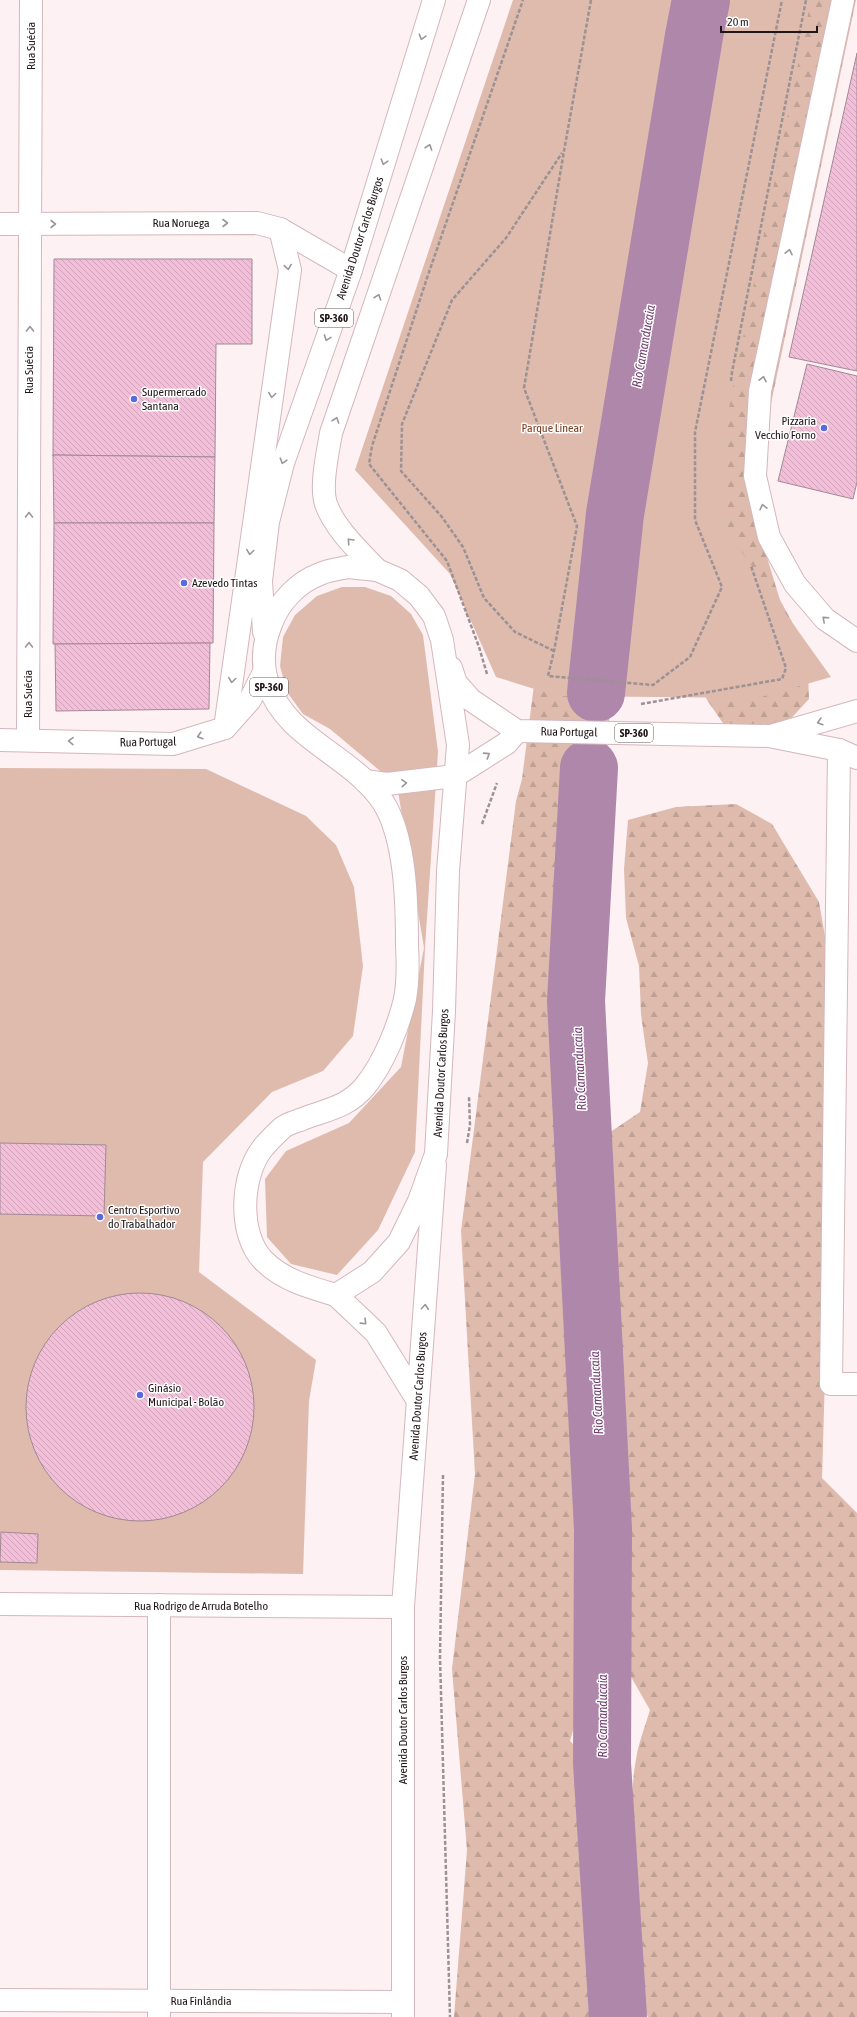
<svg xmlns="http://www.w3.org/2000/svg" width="857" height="2017" font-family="'Asap Condensed',sans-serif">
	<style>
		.forest { fill: url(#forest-firs) }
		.park { fill: #debbad }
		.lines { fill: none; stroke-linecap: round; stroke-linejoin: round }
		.river { stroke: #ae87ab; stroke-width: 58 }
		.building { fill: url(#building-back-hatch); stroke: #a28995 }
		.minor-casing { stroke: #d4b7bc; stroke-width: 24 }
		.major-casing { stroke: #d4b7bc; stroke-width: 24 }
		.path { stroke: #9c9193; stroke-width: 2.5; stroke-dasharray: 4 2; stroke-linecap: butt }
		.minor { stroke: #fff; stroke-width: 22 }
		.major { stroke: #fff; stroke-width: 22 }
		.oneway { stroke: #9b9697 }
		.poi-dot { fill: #5969e0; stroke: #fff; stroke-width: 1.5 }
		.labels { text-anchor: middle; stroke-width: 3; stroke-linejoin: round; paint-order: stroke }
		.shield { fill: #fff; stroke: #635c5d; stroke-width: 1 }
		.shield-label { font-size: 11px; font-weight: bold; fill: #201618 }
		.street-label { font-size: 12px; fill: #201618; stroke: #fff }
		.poi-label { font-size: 12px; fill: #201618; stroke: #fff; text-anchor: start }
		.park-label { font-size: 12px; fill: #79391c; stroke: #fff }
		.water-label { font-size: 13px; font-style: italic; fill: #703d6e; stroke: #fff }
	</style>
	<defs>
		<pattern id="forest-firs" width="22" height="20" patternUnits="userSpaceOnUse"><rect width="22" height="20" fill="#debbad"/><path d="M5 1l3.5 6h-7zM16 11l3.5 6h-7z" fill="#bea094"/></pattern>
		<pattern id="building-back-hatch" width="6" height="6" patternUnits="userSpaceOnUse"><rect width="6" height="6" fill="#f2bed8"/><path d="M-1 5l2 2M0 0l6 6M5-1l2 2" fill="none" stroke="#cfa3b9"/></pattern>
	</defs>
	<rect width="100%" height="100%" fill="#fdf1f3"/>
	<g class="forest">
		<polygon points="759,0 856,0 761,451 765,551 780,600 807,649 809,699 773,738 736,742 707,700 690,657"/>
		<path d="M463 547 607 661 610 710 606 759 560 904 565 1001 577 1050 574 1099 597 1141 640 1112 648 1063 641 1015 639 966 626 918 624 869 628 820 676 807 736 804 772 824 819 902 836 999 822 1478 857 1513V2017H648C620 1956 627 1884 631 1818 633 1799 632 1779 636 1760 638 1744 645 1727 650 1710L626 1668 584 1692 570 1741 573 1744 603 2017H454L467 1850 452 1669 475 1474 461 1231 516 801 522 779 534 685 466 615Z"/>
	</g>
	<g class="park">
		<polygon points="513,0 811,0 725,428 724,527 831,677 758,698 557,696 496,677 450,574 355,470"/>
		<polygon points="342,587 365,587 391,596 411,614 423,635 438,752 425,948 415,1152 378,1230 337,1275 291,1264 267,1237 265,1179 286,1151 349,1123 401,1067 424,948 397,785 330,729 303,714 287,692 280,666 283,637 295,615 317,596"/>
		<polygon points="0,768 206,769 306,816 336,845 354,887 363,966 353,1036 323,1071 272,1092 203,1162 199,1272 316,1360 309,1401 303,1574 0,1570"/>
	</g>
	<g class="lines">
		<g class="river">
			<polyline points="596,693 615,514 694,36 701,0"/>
			<polyline points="589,768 576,1001 603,1529 602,1763 618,2017"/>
		</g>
	</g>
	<g class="building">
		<polygon points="857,53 857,371 789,357"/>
		<polygon points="54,259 252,259 252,344 216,344 215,457 53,455 53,456"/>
		<polygon points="807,364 857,376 857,482 853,499 778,481"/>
		<polygon points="53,455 215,457 214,523 54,523"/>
		<polygon points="54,523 214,523 213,643 53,644"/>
		<polygon points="210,643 209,709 56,711 55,644"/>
		<polygon points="0,1143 106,1145 104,1216 0,1214"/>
		<circle cx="140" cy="1407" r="114"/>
		<polygon points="1,1532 38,1534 37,1563 0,1562"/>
	</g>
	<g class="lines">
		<g class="minor-casing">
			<g id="minor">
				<polyline points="843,0 760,391 755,476 769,537 795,584 825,619 857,641"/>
				<polyline points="0,224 257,223 280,229 351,270"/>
				<polyline points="225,728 290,270 280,229"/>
				<polyline points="0,740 173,744 225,728 250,700 264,672"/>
				<polyline points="28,740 31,0"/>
				<polyline points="839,750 831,1384 857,1384"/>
				<polyline points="336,1295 376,1333 418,1401"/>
				<polyline points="0,1604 403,1607"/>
				<polyline points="0,2000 403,2002"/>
				<polyline points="159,2017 159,1605"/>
				<polyline points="403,2017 403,1607 435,1165"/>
			</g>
		</g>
		<g class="major-casing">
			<g id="major">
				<path d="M348 567 377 570 400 580 419 596 434 616 442 640 458 745 448 871 444 1011 436 1154 419 1201 399 1242 372 1272 336 1295C311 1288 282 1280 263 1260 238 1234 241 1176 262 1149 268 1141 276 1134 282 1128 287 1124 294 1122 300 1120 324 1110 348 1108 366 1085 384 1062 398 1028 405 999 408 983 408 963 407 946 407 904 406 838 383 802 352 755 286 739 268 684 261 663 263 644 271 624 279 602 298 582 320 574 328 570 339 569 348 567Z"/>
				<path d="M377 570C359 551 335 529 326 504 320 486 328 452 331 433L479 0"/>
				<polyline points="264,632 261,581 268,522 283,463 351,270 434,0"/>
				<polyline points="451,668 456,683 471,700 517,731 769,736 839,750 857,758"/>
				<polyline points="774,735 857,711"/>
				<polyline points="365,781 387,784 455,776 507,743 517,731"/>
			</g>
		</g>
		<g class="path">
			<polyline points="591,0 564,151 524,388 577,526 554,651 548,676 653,685 690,657 722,587 695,520 695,432 782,0"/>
			<polyline points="731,381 732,372 806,0"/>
			<polyline points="554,651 515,632 484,598 463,547 442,517 401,471 402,424 452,300 506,238 562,153"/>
			<polyline points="487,674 479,647 447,561 369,464 372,446 427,278 523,0"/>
			<polyline points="641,704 782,679 786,668 751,566"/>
			<polyline points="482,824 497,783"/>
			<polyline points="467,1143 470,1125 469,1097"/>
			<polyline points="443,1475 440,1657 450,2017"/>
		</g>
		<use href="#minor" class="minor"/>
		<use href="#major" class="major"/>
	</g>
	<defs><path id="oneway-chevron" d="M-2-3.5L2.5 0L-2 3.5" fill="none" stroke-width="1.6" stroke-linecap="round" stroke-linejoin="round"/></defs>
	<g class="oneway">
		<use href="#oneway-chevron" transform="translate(422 37) rotate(107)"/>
		<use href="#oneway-chevron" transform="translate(429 147) rotate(-71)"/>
		<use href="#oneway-chevron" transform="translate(384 162) rotate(107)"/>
		<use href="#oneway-chevron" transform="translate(225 223)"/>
		<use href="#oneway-chevron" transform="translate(53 224)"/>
		<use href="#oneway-chevron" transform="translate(789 252) rotate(-78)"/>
		<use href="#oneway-chevron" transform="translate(288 267) rotate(81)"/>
		<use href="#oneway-chevron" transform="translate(378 297) rotate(-71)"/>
		<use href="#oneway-chevron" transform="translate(30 329) rotate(-90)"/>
		<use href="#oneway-chevron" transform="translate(327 338) rotate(110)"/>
		<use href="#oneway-chevron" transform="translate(763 379) rotate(-78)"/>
		<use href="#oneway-chevron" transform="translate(272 395) rotate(98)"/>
		<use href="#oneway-chevron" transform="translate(336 420) rotate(-71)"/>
		<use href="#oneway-chevron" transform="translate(283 461) rotate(107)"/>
		<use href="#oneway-chevron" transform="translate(763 507) rotate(-103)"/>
		<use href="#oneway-chevron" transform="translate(29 515) rotate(-90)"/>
		<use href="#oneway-chevron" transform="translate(350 541) rotate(-133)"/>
		<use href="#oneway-chevron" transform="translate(250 552) rotate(98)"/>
		<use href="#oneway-chevron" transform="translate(825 619) rotate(-138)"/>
		<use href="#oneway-chevron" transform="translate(29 645) rotate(-90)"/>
		<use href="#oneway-chevron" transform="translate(232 680) rotate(98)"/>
		<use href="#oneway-chevron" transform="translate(820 722) rotate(164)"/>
		<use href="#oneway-chevron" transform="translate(200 736) rotate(163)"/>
		<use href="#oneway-chevron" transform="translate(71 741) rotate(-179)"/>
		<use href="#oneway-chevron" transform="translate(487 755) rotate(-33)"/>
		<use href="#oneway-chevron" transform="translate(404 783) rotate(-4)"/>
		<use href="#oneway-chevron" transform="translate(425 1307) rotate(-86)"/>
		<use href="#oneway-chevron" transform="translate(364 1322) rotate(44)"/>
	</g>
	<g class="poi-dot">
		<circle cx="134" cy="399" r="4"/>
		<circle cx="824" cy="428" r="4"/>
		<circle cx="184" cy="583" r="4"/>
		<circle cx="100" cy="1217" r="4"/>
		<circle cx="140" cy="1395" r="4"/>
	</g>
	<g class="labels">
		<g class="shield">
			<rect x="315" y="309" width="38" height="18" rx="3"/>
			<rect x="250" y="678" width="38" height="18" rx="3"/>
			<rect x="615" y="724" width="38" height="18" rx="3"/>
		</g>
		<g class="shield-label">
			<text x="334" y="322">SP-360</text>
			<text x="269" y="691">SP-360</text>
			<text x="634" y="737">SP-360</text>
		</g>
		<g class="street-label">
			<text transform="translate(31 46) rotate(-90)" y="4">Rua Suécia</text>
			<text x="181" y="227">Rua Noruega</text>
			<text transform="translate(360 238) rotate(-72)" y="4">Avenida Doutor Carlos Burgos</text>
			<text transform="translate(29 370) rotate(-90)" y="4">Rua Suécia</text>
			<text transform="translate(28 694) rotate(-90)" y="4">Rua Suécia</text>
			<text transform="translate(569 732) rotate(1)" y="4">Rua Portugal</text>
			<text transform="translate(148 742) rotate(-1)" y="4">Rua Portugal</text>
			<text transform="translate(441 1073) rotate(-87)" y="4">Avenida Doutor Carlos Burgos</text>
			<text transform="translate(418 1396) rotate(-86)" y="4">Avenida Doutor Carlos Burgos</text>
			<text x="201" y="1610">Rua Rodrigo de Arruda Botelho</text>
			<text transform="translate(403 1720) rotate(-90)" y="4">Avenida Doutor Carlos Burgos</text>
			<text x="201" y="2005">Rua Finlândia</text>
		</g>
		<g class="poi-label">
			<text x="142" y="396">Supermercado<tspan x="142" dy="14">Santana</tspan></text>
			<text x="816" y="425" text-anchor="end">Pizzaria<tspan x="816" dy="14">Vecchio Forno</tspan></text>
			<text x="192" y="587">Azevedo Tintas</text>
			<text x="108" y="1214">Centro Esportivo<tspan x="108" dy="14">do Trabalhador</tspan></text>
			<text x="148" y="1392">Ginásio<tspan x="148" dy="14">Municipal - Bolão</tspan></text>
		</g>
		<g class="park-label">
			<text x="552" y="432">Parque Linear</text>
		</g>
		<g class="water-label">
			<text transform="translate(643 346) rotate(-80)" y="5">Rio Camanducaia</text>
			<text transform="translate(579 1069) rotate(-93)" y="5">Rio Camanducaia</text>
			<text transform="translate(596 1393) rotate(-93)" y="5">Rio Camanducaia</text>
			<text transform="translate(602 1716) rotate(-90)" y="5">Rio Camanducaia</text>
		</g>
	</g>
	<path d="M721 26v6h96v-6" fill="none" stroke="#201618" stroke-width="2"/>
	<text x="727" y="26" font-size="12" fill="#201618" stroke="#ffffff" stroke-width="3" paint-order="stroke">20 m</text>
</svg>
